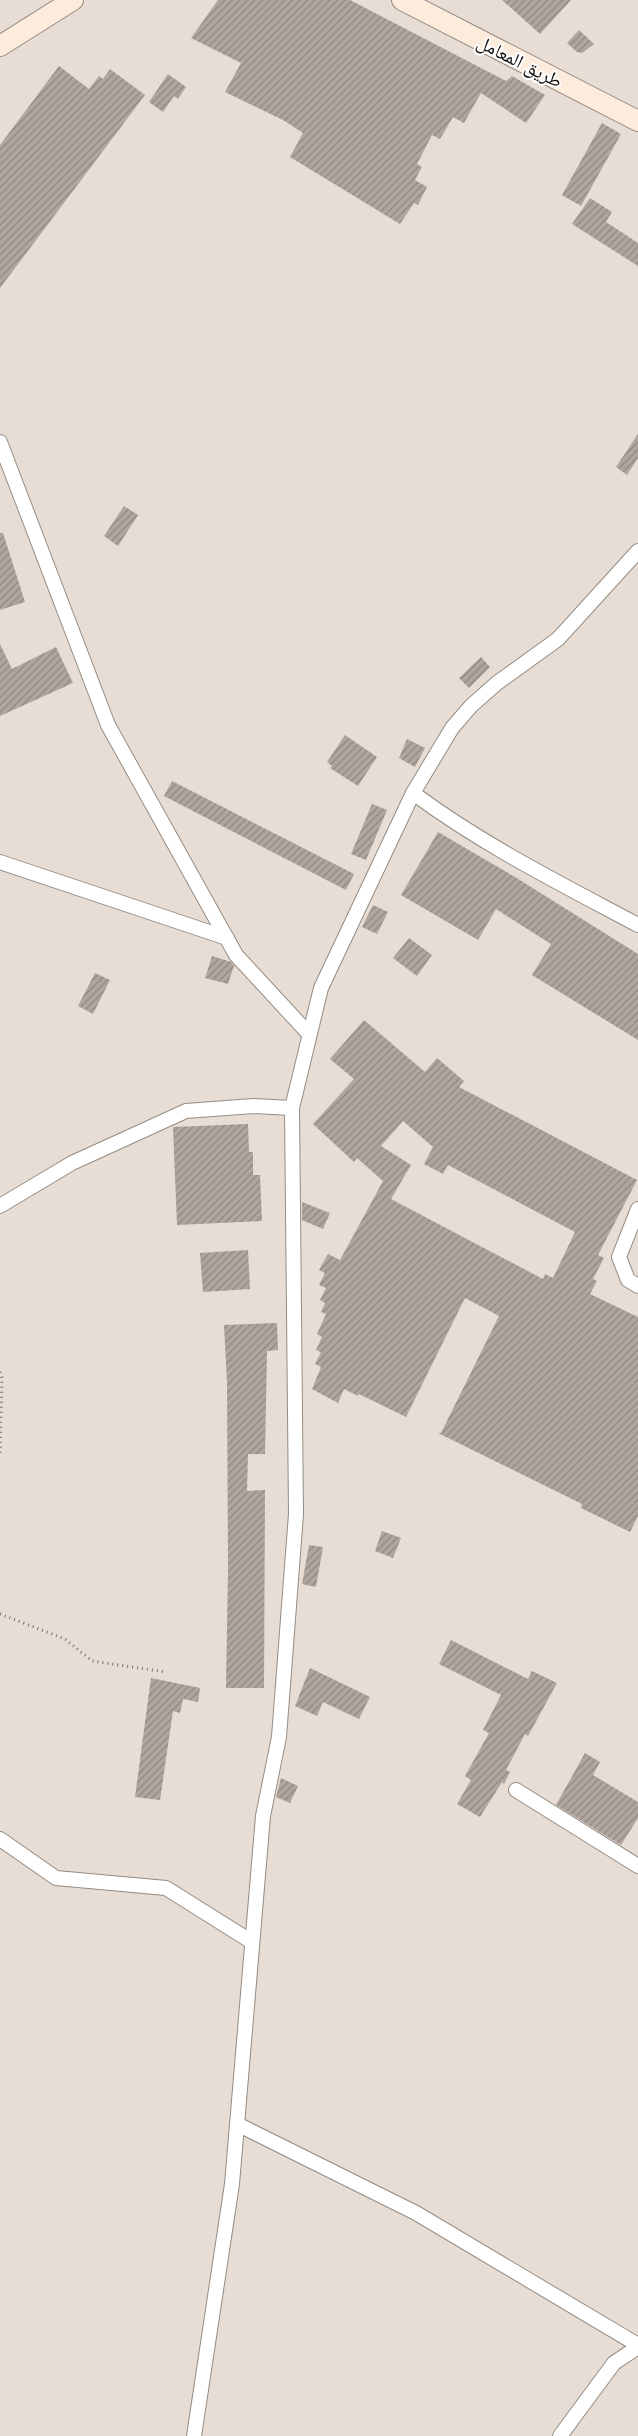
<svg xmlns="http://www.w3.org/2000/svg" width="638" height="2436" font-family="Spectral,'Noto Naskh Arabic',serif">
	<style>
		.building { fill: url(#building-hatch); fill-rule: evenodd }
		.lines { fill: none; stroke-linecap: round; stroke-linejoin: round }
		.street-casing { stroke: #958c84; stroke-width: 16 }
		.secondary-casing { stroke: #958c84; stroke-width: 22 }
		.path { stroke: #78726c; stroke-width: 3; stroke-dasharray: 1 4; stroke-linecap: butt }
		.street { stroke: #fff; stroke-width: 14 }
		.secondary { stroke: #fdebdc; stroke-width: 20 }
		.labels { text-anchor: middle; stroke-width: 4; stroke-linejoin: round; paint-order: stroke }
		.street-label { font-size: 19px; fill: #120e0b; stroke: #fff }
	</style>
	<defs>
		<pattern id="building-hatch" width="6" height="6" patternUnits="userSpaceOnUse" patternTransform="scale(1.25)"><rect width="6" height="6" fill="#b1a69f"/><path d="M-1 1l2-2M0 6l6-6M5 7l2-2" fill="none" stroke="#8f8680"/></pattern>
	</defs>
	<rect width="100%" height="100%" fill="#e7ddd4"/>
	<g class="building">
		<polygon points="218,0 350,0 506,81 512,76 545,95 526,123 481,93 464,123 453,117 440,139 432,135 417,164 422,167 415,180 427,187 418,205 414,203 400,224 290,157 303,133 283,120 225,92 241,63 191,38"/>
		<polygon points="502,0 571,0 540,34"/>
		<polygon points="579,30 594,44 582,53 577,52 567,43"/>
		<polygon points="59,66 89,89 99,76 103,79 110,69 145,95 0,288 0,145"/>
		<polygon points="168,74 186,87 178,99 174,96 163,112 149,102"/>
		<polygon points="602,123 621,134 581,206 562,195"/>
		<polygon points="590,198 612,212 606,222 638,243 638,266 572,224"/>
		<polygon points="638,434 638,458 627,475 616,467"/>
		<polygon points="124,506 138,515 118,546 104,536"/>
		<polygon points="0,533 3,533 25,602 0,610"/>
		<polygon points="0,644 12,669 56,647 73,683 0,716"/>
		<polygon points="481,657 490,667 469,688 459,678"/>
		<polygon points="345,735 377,757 358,786 330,768 332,766 327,762"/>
		<polygon points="407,739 425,748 415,767 399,758"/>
		<polygon points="172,781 354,874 346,890 164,796"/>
		<polygon points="372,804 387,810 366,860 351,854"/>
		<polygon points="438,832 515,877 638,954 638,1040 532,975 551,944 496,909 478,940 401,895"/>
		<polygon points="373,905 388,912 377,934 362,927"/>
		<polygon points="409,938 432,955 417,976 393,958"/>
		<polygon points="212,956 231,962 234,966 228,984 205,978"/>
		<polygon points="95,973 110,980 93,1014 78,1006"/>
		<path d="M364 1020 425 1072 437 1058 464 1081 459 1087 637 1180 598 1255 604 1258 593 1279 597 1281 590 1294 638 1317V1516L630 1532 581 1508 582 1504 438 1433H441L499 1316 465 1298 406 1417 359 1394 358 1396 344 1389 338 1403 312 1389 321 1367 315 1364 321 1352 316 1350 322 1337 317 1334 326 1314 321 1312 325 1303 320 1300 326 1288 319 1285 325 1273 319 1270 328 1254 340 1260 383 1181 357 1158 354 1162 313 1124 354 1079 330 1059ZM403 1121 433 1147 424 1164 443 1174 448 1165 575 1232 553 1278 545 1274 543 1279 391 1199 411 1165 381 1146Z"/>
		<polygon points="248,1124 249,1152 253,1152 253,1175 260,1175 262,1221 177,1225 173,1127"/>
		<polygon points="302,1202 330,1213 323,1229 302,1220"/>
		<polygon points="248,1250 250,1289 203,1292 200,1253"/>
		<polygon points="277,1323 278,1350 267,1351 265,1454 248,1454 247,1491 265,1490 264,1688 226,1688 228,1567 227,1382 224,1325"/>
		<polygon points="382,1531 401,1538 393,1558 375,1551"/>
		<polygon points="309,1545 323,1547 316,1587 302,1584"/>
		<polygon points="451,1640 528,1679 532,1671 557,1683 528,1736 525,1734 506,1770 510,1772 504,1784 502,1782 480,1817 457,1804 471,1780 465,1776 489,1733 483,1730 501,1695 439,1664"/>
		<polygon points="310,1668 370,1697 359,1719 323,1702 317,1716 295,1706"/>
		<polygon points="151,1678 200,1688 198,1702 183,1699 180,1713 173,1711 160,1800 135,1797"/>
		<polygon points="585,1753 600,1762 593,1775 638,1802 638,1818 621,1845 556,1805"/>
		<polygon points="281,1778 298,1786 290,1803 276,1797"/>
	</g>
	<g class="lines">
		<g class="street-casing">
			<g id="street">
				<polyline points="0,442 108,725 236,955 309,1034"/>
				<path d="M413 793C483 845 561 884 638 925"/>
				<polyline points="0,862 227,938"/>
				<polyline points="0,1206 72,1163 186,1111 253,1106 292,1108"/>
				<polyline points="638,1209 619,1257 628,1280 638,1286"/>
				<polyline points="516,1790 638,1866"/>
				<polyline points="0,1839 56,1878 166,1888 252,1942"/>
				<polyline points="237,2124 416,2213 638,2345"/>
				<polyline points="194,2436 232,2184 263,1816 279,1737 296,1514 292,1108 321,988 413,793 452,728 471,706 497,683 558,639 638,551"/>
				<polyline points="560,2436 614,2363 638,2347"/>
			</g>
		</g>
		<g class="secondary-casing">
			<g id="secondary">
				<polyline points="402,0 638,121"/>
				<polyline points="0,46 73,0"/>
			</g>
		</g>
		<g class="path">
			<polyline points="0,1372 2,1378 0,1453"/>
			<polyline points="0,1614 65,1639 92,1661 166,1672"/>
		</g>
		<use href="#street" class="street"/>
		<use href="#secondary" class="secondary"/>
	</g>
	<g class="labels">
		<g class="street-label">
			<text transform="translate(520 61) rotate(27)" y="7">طريق المعامل</text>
		</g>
	</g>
</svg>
